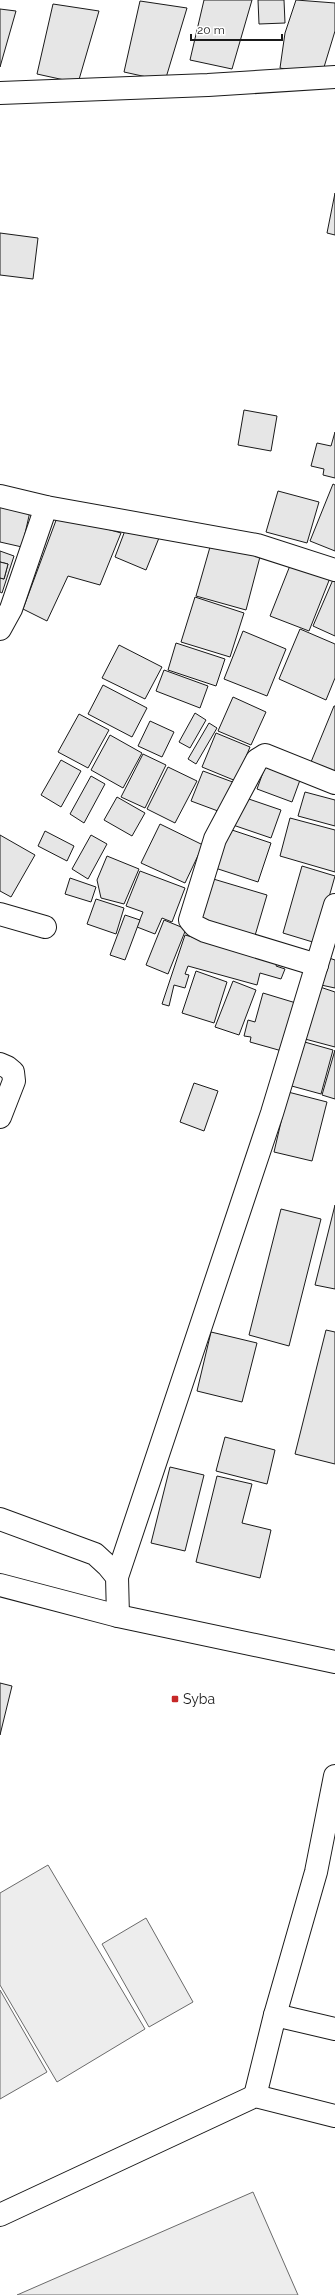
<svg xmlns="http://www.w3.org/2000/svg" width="335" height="2295" font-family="Raleway,sans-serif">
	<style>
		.built { fill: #ededed; stroke: #6a6a6a }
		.building { fill: #e6e6e6; stroke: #1a1a1a }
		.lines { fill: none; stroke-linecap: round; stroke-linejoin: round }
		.minor-casing { stroke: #1a1a1a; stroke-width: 24 }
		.minor { stroke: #fff; stroke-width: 22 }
		.poi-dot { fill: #c62828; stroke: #fff; stroke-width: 1.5 }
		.labels { text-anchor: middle; stroke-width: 3; stroke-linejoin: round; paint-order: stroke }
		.poi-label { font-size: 14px; fill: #1a1a1a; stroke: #fff; text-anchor: start }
	</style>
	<rect width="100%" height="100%" fill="#fff"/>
	<g class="built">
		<polygon points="48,1865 145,2029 57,2082 0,1985 0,1893"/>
		<polygon points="146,1918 193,2002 149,2027 102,1944"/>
		<polygon points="0,1990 47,2072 0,2099"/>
		<polygon points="253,2192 298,2295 17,2295"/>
	</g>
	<g class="building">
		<polygon points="204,0 252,0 232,69 190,60"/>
		<polygon points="258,0 284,0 285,23 259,24"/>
		<polygon points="296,0 335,3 335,31 321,77 280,68 285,33"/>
		<polygon points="140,1 187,8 165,81 124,72"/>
		<polygon points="53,4 99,11 78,83 37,74"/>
		<polygon points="0,9 16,11 0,67"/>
		<polygon points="335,193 335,235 327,233"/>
		<polygon points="0,233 38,238 33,279 0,275"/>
		<polygon points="244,410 277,416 271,451 238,445"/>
		<polygon points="335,432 335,478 323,475 324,469 311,466 317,443 331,446"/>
		<polygon points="333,484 335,485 335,551 310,541"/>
		<polygon points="278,491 319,502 307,543 266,532"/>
		<polygon points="0,500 31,507 22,547 0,542"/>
		<polygon points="58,515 121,533 100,585 68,576 47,621 23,609"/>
		<polygon points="129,520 161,533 146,570 115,557"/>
		<polygon points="212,540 261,553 246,610 196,596"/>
		<polygon points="0,551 14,556 2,593 0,592 0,578 4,579 8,564 0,562"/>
		<polygon points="0,562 8,564 4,579 0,578"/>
		<polygon points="291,563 330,578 309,631 270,616"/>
		<polygon points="335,575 335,636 313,626"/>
		<polygon points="195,597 244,613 230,657 181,642"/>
		<polygon points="300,629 335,644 335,678 326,700 279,679"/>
		<polygon points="243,631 286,649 267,696 224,679"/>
		<polygon points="176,643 225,659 216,686 168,670"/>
		<polygon points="119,645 162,667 145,699 102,678"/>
		<polygon points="164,670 208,686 200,708 156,691"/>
		<polygon points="103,685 147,708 132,737 88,714"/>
		<polygon points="233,697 266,712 251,745 218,731"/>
		<polygon points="334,706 335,706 335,772 311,762"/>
		<polygon points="195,713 206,720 190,748 179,742"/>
		<polygon points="79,714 109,730 88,768 58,752"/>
		<polygon points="150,721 174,732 162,757 138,746"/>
		<polygon points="209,723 217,728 196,764 188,759"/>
		<polygon points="216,733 250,747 236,781 202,767"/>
		<polygon points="110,735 142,753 123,788 91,770"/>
		<polygon points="143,754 166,765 145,808 121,797"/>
		<polygon points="61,760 81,771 61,807 41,795"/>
		<polygon points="168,767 197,781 175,823 147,809"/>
		<polygon points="265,767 300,780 292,802 257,789"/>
		<polygon points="203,771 238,784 226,814 191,801"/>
		<polygon points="91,776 105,784 84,823 70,814"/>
		<polygon points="305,792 335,800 335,826 298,816"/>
		<polygon points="240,796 281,810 271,838 230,824"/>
		<polygon points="117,797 145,813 132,836 104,820"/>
		<polygon points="290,818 335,830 335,872 280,856"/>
		<polygon points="160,824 203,845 185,883 141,863"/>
		<polygon points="223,827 271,843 258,882 209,866"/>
		<polygon points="45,831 74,846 67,861 38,846"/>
		<polygon points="0,835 35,855 11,897 0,891"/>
		<polygon points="91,835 107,844 88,879 72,869"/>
		<polygon points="107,856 139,869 124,904 101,898 97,880"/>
		<polygon points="302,866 335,876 316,943 283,933"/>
		<polygon points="140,871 185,888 172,922 162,918 155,934 137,927 143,912 126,906"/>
		<polygon points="70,878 96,887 91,902 65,894"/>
		<polygon points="210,878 267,895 254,939 197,923"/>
		<polygon points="96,899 124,908 116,934 87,924"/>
		<polygon points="125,915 140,920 125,960 110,955"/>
		<polygon points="164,920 186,929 168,974 146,965"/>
		<polygon points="185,935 278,960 276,966 285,969 281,979 260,973 257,985 188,966 185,974 189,975 185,988 174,985 169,1006 162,1004"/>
		<polygon points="329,958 335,960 335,988 321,985"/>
		<polygon points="196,971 227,982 214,1023 182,1013"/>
		<polygon points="233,981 256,990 239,1035 215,1027"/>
		<polygon points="320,987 335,992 335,1047 305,1039"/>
		<polygon points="263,993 296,1003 282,1051 250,1042 251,1037 244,1036 248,1020 255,1022"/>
		<polygon points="301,1041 333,1050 321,1094 288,1085"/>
		<polygon points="335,1050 335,1099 322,1095"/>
		<polygon points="194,1083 218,1091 204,1131 180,1122"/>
		<polygon points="288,1092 327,1102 312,1161 274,1152"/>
		<polygon points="335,1205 335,1289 315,1285"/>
		<polygon points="281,1209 321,1219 289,1346 249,1335"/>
		<polygon points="326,1330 335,1332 335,1464 295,1454"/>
		<polygon points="211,1332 257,1343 242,1402 197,1391"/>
		<polygon points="225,1437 275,1450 267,1484 216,1471"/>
		<polygon points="170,1467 204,1475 185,1551 151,1543"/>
		<polygon points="217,1476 252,1484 242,1523 271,1530 260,1578 196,1562"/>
		<polygon points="0,1683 12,1686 0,1735"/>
	</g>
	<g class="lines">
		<g class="minor-casing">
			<g id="minor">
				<polyline points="0,93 208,85 335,77"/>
				<polyline points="0,496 46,507 257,545 335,570"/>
				<polyline points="0,629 11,609 46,507"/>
				<polyline points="0,914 45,927"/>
				<polyline points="317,965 205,931 195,926 190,920 215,839 257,760 265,755 335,783"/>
				<polyline points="0,1064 7,1067 13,1072 14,1081 0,1117"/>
				<polyline points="0,1519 95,1554 108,1566 117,1577 118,1616"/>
				<polyline points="117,1577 272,1113 335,905"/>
				<polyline points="0,1585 118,1616 335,1662"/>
				<polyline points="275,2015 335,2029"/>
				<polyline points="255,2096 275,2015 316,1872 335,1776"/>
				<polyline points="0,2215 255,2096 335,2116"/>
			</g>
		</g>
		<use href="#minor" class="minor"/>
	</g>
	<rect class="poi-dot" x="171" y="1695" width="8" height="8" rx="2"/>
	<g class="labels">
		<g class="poi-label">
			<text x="183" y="1704">Syba</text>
		</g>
	</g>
	<path d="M191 34v6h91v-6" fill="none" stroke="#1a1a1a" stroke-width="2"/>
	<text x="197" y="34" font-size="12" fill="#1a1a1a" stroke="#ffffff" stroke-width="3" paint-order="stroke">20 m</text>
</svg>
